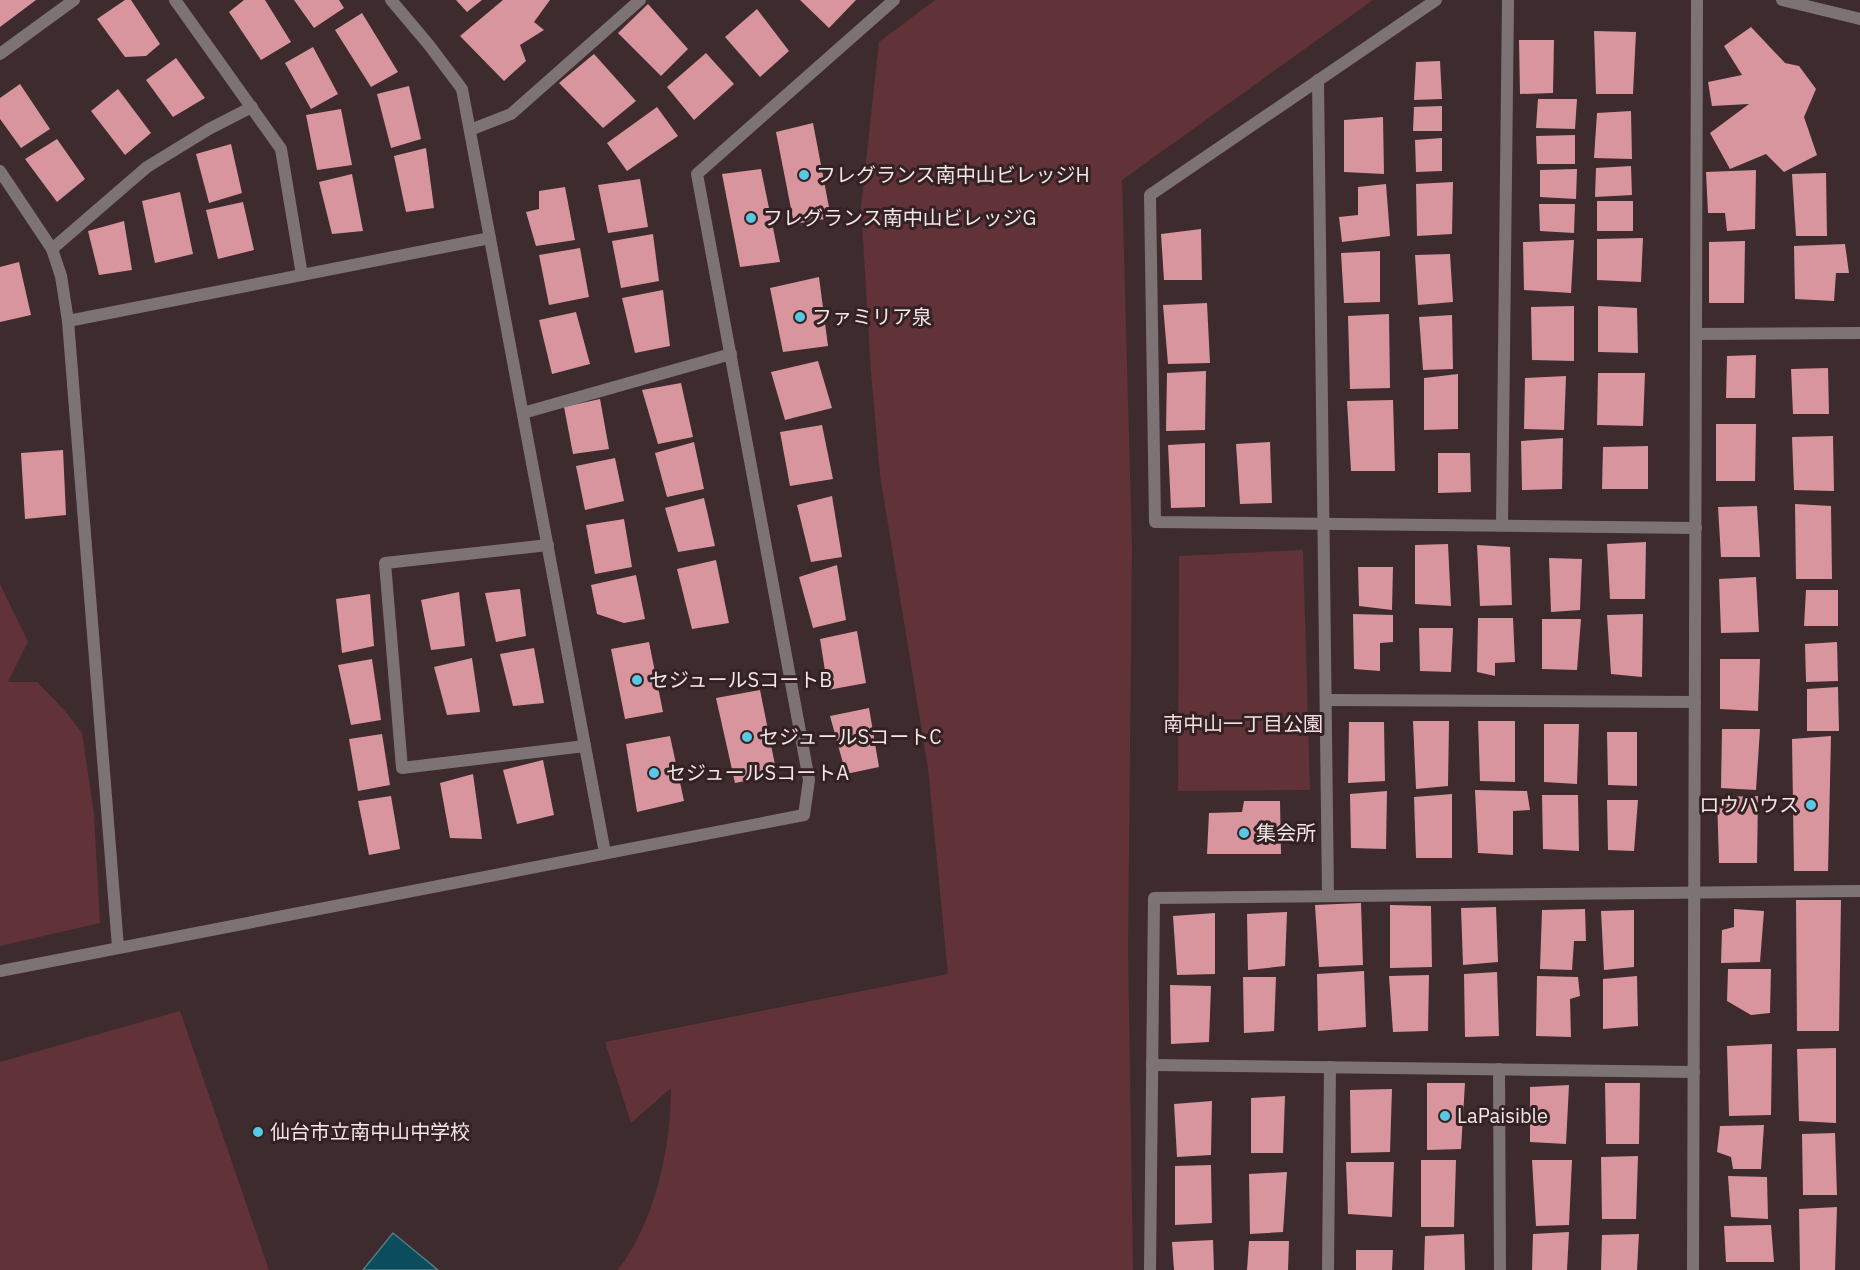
<svg xmlns="http://www.w3.org/2000/svg" width="1860" height="1270" font-family="'IBM Plex Sans','Noto Sans JP',sans-serif">
	<style>
		.green { fill: #623239 }
		.water { fill: #0b4d5c; stroke: #517b86; stroke-width: 1.5 }
		.building { fill: #d8959d }
		.lines { fill: none; stroke-linecap: round; stroke-linejoin: round }
		.minor { stroke: #7e7374; stroke-width: 12 }
		.tertiary { stroke: #7e7374; stroke-width: 12 }
		.poi-dot { fill: #59c8e5; stroke: #342123; stroke-width: 2 }
		.labels { text-anchor: middle; stroke-width: 6; stroke-linejoin: round; paint-order: stroke }
		.poi-label { font-size: 20px; fill: #f3e6e7; stroke: #342123; text-anchor: start }
		.park-label { font-size: 20px; fill: #f3dee0; stroke: #342123 }
	</style>
	<rect width="100%" height="100%" fill="#3e2b2d"/>
	<g class="green">
		<path d="M935 0H1373L1122 180 1132 547 1128 949 1133 1270H618C655 1221 671 1149 671 1088L631 1123 605 1042 948 974 928 768 880 475 871 371 861 207 879 42Z"/>
		<polygon points="1303,550 1310,790 1178,791 1179,556"/>
		<polygon points="0,584 28,642 8,682 37,682 65,711 82,733 94,814 100,923 0,946"/>
		<polygon points="180,1011 269,1270 0,1270 0,1062"/>
	</g>
	<polygon class="water" points="393,1233 438,1270 363,1270"/>
	<g class="building">
		<polygon points="0,0 36,0 0,27"/>
		<polygon points="125,0 131,0 160,44 146,56 125,57 97,19"/>
		<polygon points="244,0 265,0 291,42 261,60 229,12"/>
		<polygon points="294,0 339,0 344,8 314,28"/>
		<polygon points="456,0 482,0 467,12"/>
		<polygon points="503,0 550,0 534,22 544,30 520,45 526,61 504,81 460,36"/>
		<polygon points="800,0 856,0 829,28"/>
		<polygon points="648,4 688,49 661,76 618,33"/>
		<polygon points="757,9 789,51 760,77 725,37"/>
		<polygon points="362,13 398,72 371,87 335,30"/>
		<polygon points="1751,27 1785,63 1799,66 1816,89 1804,117 1817,155 1784,172 1766,154 1730,169 1710,133 1749,104 1712,106 1708,82 1742,75 1724,46"/>
		<polygon points="1594,31 1636,32 1633,94 1596,94"/>
		<polygon points="1519,40 1554,40 1553,93 1520,94"/>
		<polygon points="313,47 338,94 311,109 285,63"/>
		<polygon points="706,53 734,84 694,120 667,87"/>
		<polygon points="594,54 636,101 603,128 559,83"/>
		<polygon points="176,58 205,98 173,117 146,80"/>
		<polygon points="1440,61 1442,99 1414,100 1416,62"/>
		<polygon points="20,84 50,129 21,148 0,119 0,98"/>
		<polygon points="409,86 421,139 391,148 377,94"/>
		<polygon points="118,89 151,133 125,155 91,111"/>
		<polygon points="1538,99 1577,99 1575,129 1536,128"/>
		<polygon points="1442,106 1442,131 1413,131 1414,107"/>
		<polygon points="657,107 678,136 627,171 607,143"/>
		<polygon points="341,109 352,165 317,170 306,115"/>
		<polygon points="1631,111 1632,159 1594,158 1597,113"/>
		<polygon points="1383,117 1384,174 1344,172 1344,120"/>
		<polygon points="813,123 831,218 794,224 776,132"/>
		<polygon points="1575,135 1575,164 1537,164 1536,136"/>
		<polygon points="1442,138 1442,171 1416,172 1415,140"/>
		<polygon points="57,139 85,179 57,202 25,159"/>
		<polygon points="231,144 242,193 209,203 196,154"/>
		<polygon points="426,148 434,208 406,212 394,156"/>
		<polygon points="1631,166 1632,195 1595,197 1596,168"/>
		<polygon points="761,169 780,262 740,267 722,174"/>
		<polygon points="1577,169 1576,199 1540,197 1540,170"/>
		<polygon points="1756,170 1755,229 1727,231 1725,213 1708,213 1706,172"/>
		<polygon points="1826,173 1827,236 1796,236 1792,174"/>
		<polygon points="352,174 363,231 332,234 319,182"/>
		<polygon points="640,179 648,227 608,233 598,185"/>
		<polygon points="1453,182 1452,234 1417,236 1416,184"/>
		<polygon points="1386,184 1390,236 1342,242 1339,217 1358,215 1358,187"/>
		<polygon points="565,187 575,240 536,246 526,212 539,209 539,191"/>
		<polygon points="180,192 193,254 155,263 142,201"/>
		<rect x="1597" y="201" width="36" height="30"/>
		<polygon points="243,202 254,250 218,259 206,210"/>
		<polygon points="1539,204 1575,204 1574,233 1540,231"/>
		<polygon points="124,221 132,270 99,275 88,231"/>
		<polygon points="1201,229 1202,280 1164,280 1161,234"/>
		<polygon points="653,234 659,281 621,288 612,241"/>
		<polygon points="1643,238 1641,282 1597,280 1597,239"/>
		<polygon points="1574,240 1571,293 1524,290 1523,242"/>
		<polygon points="1745,241 1744,303 1709,303 1709,242"/>
		<polygon points="1845,244 1849,273 1836,273 1834,301 1795,299 1794,246"/>
		<polygon points="580,248 589,297 549,305 539,255"/>
		<polygon points="1380,251 1380,302 1344,303 1341,253"/>
		<polygon points="1450,254 1453,302 1418,305 1415,255"/>
		<polygon points="19,262 31,315 0,322 0,267"/>
		<polygon points="819,277 828,346 783,352 770,288"/>
		<polygon points="663,290 670,346 635,353 622,298"/>
		<polygon points="1207,303 1210,363 1168,364 1163,305"/>
		<polygon points="1574,306 1574,361 1532,360 1531,307"/>
		<polygon points="1598,306 1637,308 1638,353 1598,352"/>
		<polygon points="576,312 590,364 552,374 539,320"/>
		<polygon points="1389,314 1390,388 1350,389 1348,316"/>
		<polygon points="1452,315 1453,369 1423,370 1419,317"/>
		<polygon points="1756,355 1755,398 1726,398 1727,356"/>
		<polygon points="818,361 832,408 785,420 771,372"/>
		<polygon points="1828,368 1829,414 1793,414 1791,369"/>
		<polygon points="1206,371 1205,430 1166,431 1167,373"/>
		<polygon points="1598,373 1645,373 1643,426 1597,425"/>
		<polygon points="1458,374 1458,429 1424,430 1424,378"/>
		<polygon points="1566,376 1564,430 1524,429 1525,378"/>
		<polygon points="681,383 693,437 658,444 642,390"/>
		<polygon points="600,399 609,449 573,454 564,407"/>
		<polygon points="1393,400 1395,471 1351,471 1347,401"/>
		<polygon points="1716,424 1756,424 1755,481 1716,481"/>
		<polygon points="822,425 833,479 790,486 780,432"/>
		<polygon points="1833,436 1834,491 1794,490 1792,437"/>
		<polygon points="1563,438 1562,489 1522,490 1521,441"/>
		<polygon points="694,442 704,489 667,497 655,453"/>
		<polygon points="1270,442 1272,503 1240,504 1236,444"/>
		<polygon points="1205,443 1205,507 1171,508 1168,445"/>
		<polygon points="1648,446 1648,489 1602,489 1603,447"/>
		<polygon points="63,450 66,515 25,519 21,453"/>
		<polygon points="1438,453 1470,453 1471,492 1438,493"/>
		<polygon points="615,458 624,501 585,510 576,466"/>
		<polygon points="832,496 842,557 811,562 797,505"/>
		<polygon points="704,498 715,546 678,552 665,508"/>
		<polygon points="1795,504 1831,506 1832,579 1796,579"/>
		<polygon points="1757,506 1760,557 1721,557 1718,507"/>
		<polygon points="624,519 632,567 595,574 586,525"/>
		<polygon points="1646,542 1645,599 1610,599 1607,544"/>
		<polygon points="1448,544 1451,606 1415,604 1415,545"/>
		<polygon points="1477,545 1510,547 1512,605 1480,606"/>
		<polygon points="1549,558 1582,559 1580,610 1551,612"/>
		<polygon points="716,560 729,623 692,629 677,569"/>
		<polygon points="837,565 846,620 813,628 799,577"/>
		<polygon points="1358,567 1393,567 1392,610 1359,606"/>
		<polygon points="636,575 645,619 624,623 597,614 591,585"/>
		<polygon points="1756,577 1759,632 1721,633 1719,579"/>
		<polygon points="520,589 526,636 496,642 485,593"/>
		<polygon points="1806,590 1838,590 1838,626 1804,626"/>
		<polygon points="459,592 465,646 431,650 421,600"/>
		<polygon points="370,594 374,646 342,653 336,599"/>
		<polygon points="1353,614 1393,615 1393,642 1380,643 1380,671 1354,669"/>
		<polygon points="1643,614 1642,677 1611,674 1607,615"/>
		<polygon points="1478,618 1513,618 1515,662 1495,663 1495,676 1477,672"/>
		<polygon points="1542,619 1581,619 1577,670 1542,669"/>
		<polygon points="1419,628 1453,628 1451,672 1420,671"/>
		<polygon points="857,631 866,683 828,690 820,639"/>
		<polygon points="649,642 663,712 625,719 611,649"/>
		<polygon points="1837,642 1838,681 1806,682 1805,644"/>
		<polygon points="534,648 544,703 513,706 500,654"/>
		<polygon points="472,658 480,712 447,715 434,667"/>
		<polygon points="372,659 381,720 351,725 338,665"/>
		<polygon points="1720,659 1760,659 1758,711 1720,709"/>
		<polygon points="1838,687 1839,731 1807,731 1807,689"/>
		<polygon points="760,690 777,775 735,783 716,698"/>
		<polygon points="869,708 879,767 846,774 830,716"/>
		<polygon points="1413,721 1449,721 1448,786 1416,789"/>
		<polygon points="1478,721 1515,721 1515,782 1480,781"/>
		<polygon points="1349,722 1384,722 1385,781 1348,783"/>
		<polygon points="1544,724 1579,724 1577,784 1544,782"/>
		<polygon points="1722,729 1760,729 1756,790 1721,788"/>
		<polygon points="1607,732 1637,732 1637,786 1608,785"/>
		<polygon points="382,734 390,785 358,791 349,739"/>
		<polygon points="670,736 684,801 637,812 626,744"/>
		<polygon points="1831,736 1828,871 1794,871 1792,739"/>
		<polygon points="543,760 554,815 517,824 503,770"/>
		<polygon points="473,774 482,839 450,838 440,783"/>
		<polygon points="1475,790 1527,791 1530,810 1513,811 1513,855 1478,853"/>
		<polygon points="1387,791 1386,849 1351,848 1350,794"/>
		<polygon points="1452,794 1452,858 1416,858 1414,797"/>
		<polygon points="1542,795 1578,795 1579,851 1543,849"/>
		<polygon points="391,796 400,849 369,855 358,801"/>
		<polygon points="1758,796 1757,863 1719,863 1717,797"/>
		<polygon points="1607,800 1638,800 1634,851 1608,850"/>
		<polygon points="1244,801 1280,801 1281,854 1207,854 1209,813 1242,812"/>
		<polygon points="1796,900 1841,900 1839,1031 1797,1031"/>
		<polygon points="1361,903 1363,965 1319,967 1315,905"/>
		<polygon points="1390,905 1431,906 1432,967 1390,968"/>
		<polygon points="1496,907 1498,962 1463,965 1461,908"/>
		<polygon points="1585,909 1586,941 1574,941 1572,970 1540,969 1542,910"/>
		<polygon points="1734,909 1764,911 1760,962 1721,963 1722,930 1734,927"/>
		<polygon points="1634,910 1634,967 1604,970 1601,911"/>
		<polygon points="1287,912 1285,966 1248,970 1247,914"/>
		<polygon points="1215,913 1215,974 1177,975 1173,916"/>
		<polygon points="1728,969 1771,969 1770,1013 1751,1015 1727,1001"/>
		<polygon points="1364,971 1366,1027 1318,1031 1317,974"/>
		<polygon points="1497,972 1499,1036 1465,1037 1464,974"/>
		<polygon points="1429,975 1428,1031 1393,1032 1389,976"/>
		<polygon points="1537,976 1578,977 1580,996 1570,999 1571,1037 1536,1036"/>
		<polygon points="1637,976 1638,1026 1603,1029 1603,979"/>
		<polygon points="1243,977 1276,977 1274,1031 1244,1033"/>
		<polygon points="1170,985 1211,986 1209,1042 1171,1044"/>
		<polygon points="1772,1044 1771,1115 1729,1116 1727,1046"/>
		<polygon points="1836,1048 1836,1123 1799,1121 1797,1049"/>
		<polygon points="1427,1083 1465,1083 1461,1149 1427,1150"/>
		<polygon points="1605,1083 1640,1083 1639,1144 1606,1144"/>
		<polygon points="1569,1085 1566,1144 1530,1142 1530,1087"/>
		<polygon points="1392,1089 1390,1152 1351,1153 1350,1090"/>
		<polygon points="1285,1096 1283,1153 1251,1153 1251,1098"/>
		<polygon points="1212,1101 1211,1155 1177,1157 1174,1104"/>
		<polygon points="1764,1125 1761,1169 1733,1169 1731,1157 1717,1152 1720,1126"/>
		<polygon points="1835,1133 1837,1195 1803,1195 1802,1134"/>
		<polygon points="1638,1156 1636,1219 1602,1219 1601,1157"/>
		<polygon points="1421,1160 1456,1160 1454,1227 1421,1227"/>
		<polygon points="1532,1160 1572,1160 1569,1225 1536,1226"/>
		<polygon points="1346,1162 1394,1162 1392,1217 1348,1214"/>
		<polygon points="1211,1165 1212,1223 1175,1225 1175,1166"/>
		<polygon points="1287,1172 1283,1232 1250,1234 1249,1174"/>
		<polygon points="1728,1176 1767,1177 1768,1219 1731,1217"/>
		<polygon points="1837,1207 1835,1270 1800,1270 1799,1209"/>
		<polygon points="1771,1225 1774,1262 1726,1262 1724,1226"/>
		<polygon points="1569,1232 1567,1270 1532,1270 1533,1234"/>
		<polygon points="1464,1234 1465,1270 1424,1270 1425,1236"/>
		<polygon points="1639,1234 1637,1270 1601,1270 1602,1235"/>
		<polygon points="1213,1240 1214,1270 1174,1270 1172,1242"/>
		<polygon points="1249,1241 1289,1241 1288,1270 1247,1270"/>
		<polygon points="1356,1250 1393,1250 1392,1270 1356,1270"/>
	</g>
	<g class="lines">
		<g class="minor">
			<polyline points="175,0 281,149 302,275"/>
			<polyline points="391,0 429,45 462,89 605,853"/>
			<polyline points="1436,0 1150,195 1155,522 1696,528"/>
			<polyline points="1782,0 1860,19"/>
			<polyline points="0,54 74,0"/>
			<polyline points="1318,80 1328,896"/>
			<polyline points="470,130 511,114 640,0"/>
			<polyline points="0,171 52,249 61,276 68,321 118,947"/>
			<polyline points="52,249 147,167 209,129 252,107"/>
			<polyline points="68,321 490,238"/>
			<polyline points="1696,334 1697,0"/>
			<polyline points="523,413 731,354"/>
			<polyline points="1502,525 1508,0"/>
			<polyline points="548,545 385,563 402,768 585,746"/>
			<polyline points="1326,700 1695,702"/>
			<polyline points="0,971 804,815 809,780 697,174 894,0"/>
			<polyline points="1152,1065 1694,1072"/>
			<polyline points="1499,1069 1500,1270"/>
			<polyline points="1150,1270 1154,898 1860,891"/>
			<polyline points="1328,1270 1330,1067"/>
		</g>
		<polyline class="tertiary" points="1693,1270 1696,334 1860,333"/>
	</g>
	<g class="poi-dot">
		<circle cx="804" cy="175" r="6"/>
		<circle cx="751" cy="218" r="6"/>
		<circle cx="800" cy="317" r="6"/>
		<circle cx="637" cy="680" r="6"/>
		<circle cx="747" cy="737" r="6"/>
		<circle cx="654" cy="773" r="6"/>
		<circle cx="1811" cy="805" r="6"/>
		<circle cx="1244" cy="833" r="6"/>
		<circle cx="1445" cy="1116" r="6"/>
		<circle cx="258" cy="1132" r="6"/>
	</g>
	<g class="labels">
		<g class="poi-label">
			<text x="816" y="182">フレグランス南中山ビレッジH</text>
			<text x="763" y="225">フレグランス南中山ビレッジG</text>
			<text x="812" y="324">ファミリア泉</text>
			<text x="649" y="687">セジュールSコートB</text>
			<text x="759" y="744">セジュールSコートC</text>
			<text x="666" y="780">セジュールSコートA</text>
			<text x="1799" y="812" text-anchor="end">ロウハウス</text>
			<text x="1256" y="840">集会所</text>
			<text x="1457" y="1123">LaPaisible</text>
			<text x="270" y="1139">仙台市立南中山中学校</text>
		</g>
		<g class="park-label">
			<text x="1243" y="731">南中山一丁目公園</text>
		</g>
	</g>
</svg>
